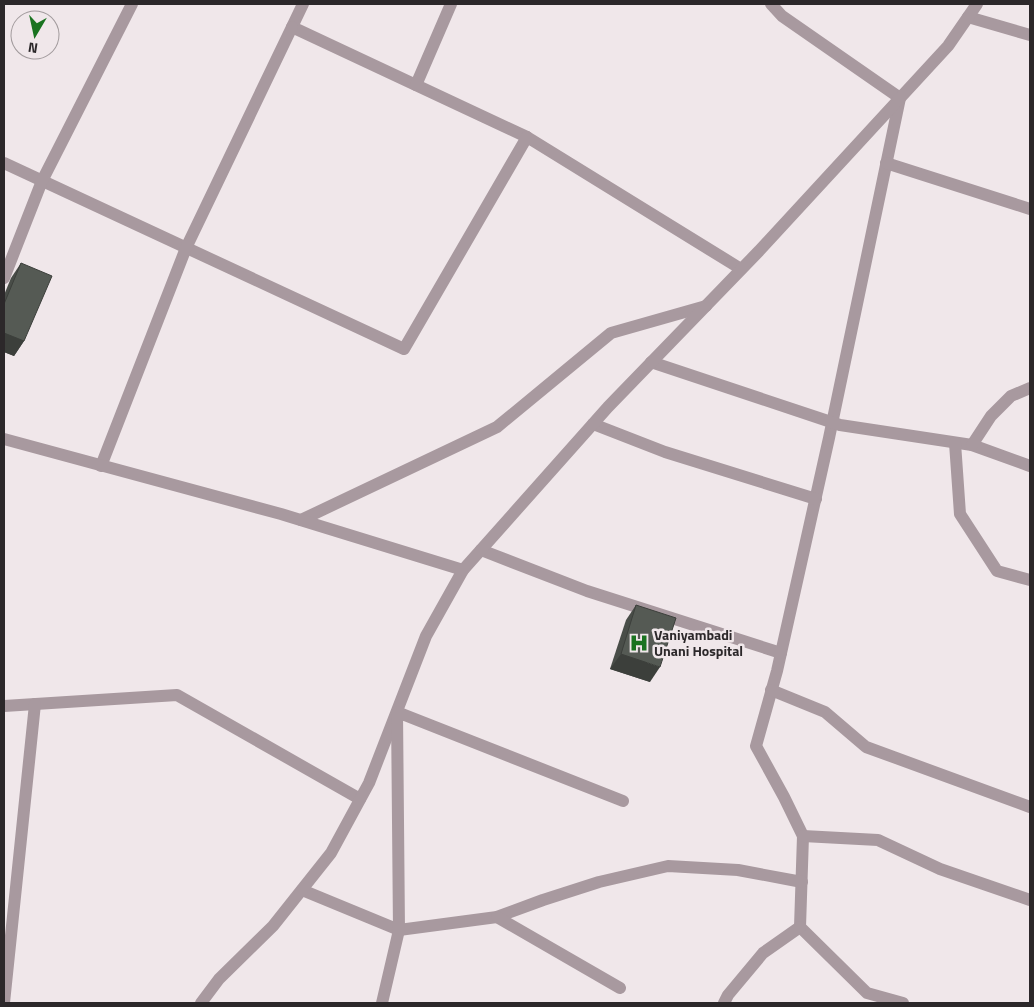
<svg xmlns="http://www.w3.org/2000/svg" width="1034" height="1007" font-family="'Titillium Web',sans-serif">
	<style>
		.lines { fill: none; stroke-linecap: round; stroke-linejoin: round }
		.minor { stroke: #a8999f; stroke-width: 12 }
		.tertiary { stroke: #a8999f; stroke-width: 12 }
		.wall { fill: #494d48 }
		.shaded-wall { fill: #3c3f3b }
		.building { fill: #555a54; stroke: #3c3f3b }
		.labels { text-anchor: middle; stroke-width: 5; stroke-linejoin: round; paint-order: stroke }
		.poi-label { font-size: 14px; font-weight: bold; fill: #2c282a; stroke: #f0e7ea; text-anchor: start }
	</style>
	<rect width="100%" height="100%" fill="#f0e7ea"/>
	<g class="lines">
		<g class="minor">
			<polyline points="303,4 292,27 527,137"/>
			<polyline points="771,4 782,16 900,98 829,438 777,671 756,746 784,797 803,836 800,927 867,993 903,1003"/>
			<polyline points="968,17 1030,35"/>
			<polyline points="416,85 451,4"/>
			<polyline points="4,163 404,349 527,137 741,269"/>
			<polyline points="886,163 1030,209"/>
			<polyline points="4,278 42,181 132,4"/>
			<polyline points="651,362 840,425 972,445 1030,466"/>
			<polyline points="593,424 665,452 816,499"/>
			<polyline points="955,443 960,514 997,571 1030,580"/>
			<polyline points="972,445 991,416 1011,396 1030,388"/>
			<polyline points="101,466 186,248 292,27"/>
			<polyline points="301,520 497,427 611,333 706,306"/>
			<polyline points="481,550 587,591 781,653"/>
			<polyline points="771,690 825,712 866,747 1030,807"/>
			<polyline points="4,706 177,695 360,799"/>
			<polyline points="803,836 878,840 940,869 1030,900"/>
			<polyline points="302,890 399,930 497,917 543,900 599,882 668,866 738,870 802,882"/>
			<polyline points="497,917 620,988"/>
			<polyline points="4,1003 35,704"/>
			<polyline points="201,1003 219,979 273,926 331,853 369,783 426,636 463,570"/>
			<polyline points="382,1003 399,930 397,712 623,801"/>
			<polyline points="724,1003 728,995 763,953 800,927"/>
		</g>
		<polyline class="tertiary" points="4,439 281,514 463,570 608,407 759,251 948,46 977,4"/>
	</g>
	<g class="wall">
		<polygon points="21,263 24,341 14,356 4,352 4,295 11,278"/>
		<polygon points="636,605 650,682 610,669 626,620"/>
	</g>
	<g class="shaded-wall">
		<polygon points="4,333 24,341 14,356 4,352"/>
		<polygon points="621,654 660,667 650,682 610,669"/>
	</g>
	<g class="building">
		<polygon points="21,263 52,276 24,341 4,333 4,304"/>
		<polygon points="636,605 676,618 660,667 621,654"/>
	</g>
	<defs>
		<g id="hospital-bare" transform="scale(1.5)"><path d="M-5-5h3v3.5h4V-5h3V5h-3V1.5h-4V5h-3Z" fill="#1a7320" stroke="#f0e7ea" stroke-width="2.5" paint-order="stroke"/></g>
	</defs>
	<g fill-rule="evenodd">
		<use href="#hospital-bare" x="639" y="643"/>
	</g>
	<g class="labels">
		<g class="poi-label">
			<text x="654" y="640">Vaniyambadi<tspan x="654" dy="16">Unani Hospital</tspan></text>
		</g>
	</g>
	<rect width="1034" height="1007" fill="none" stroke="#2c282a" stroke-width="10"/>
	<g transform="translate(35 35) rotate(189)"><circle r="24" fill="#f0e7ea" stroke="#a29b9d"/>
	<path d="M0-4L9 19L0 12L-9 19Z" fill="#1a7320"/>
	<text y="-8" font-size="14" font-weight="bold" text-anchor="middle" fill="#2c282a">N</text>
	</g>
</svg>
